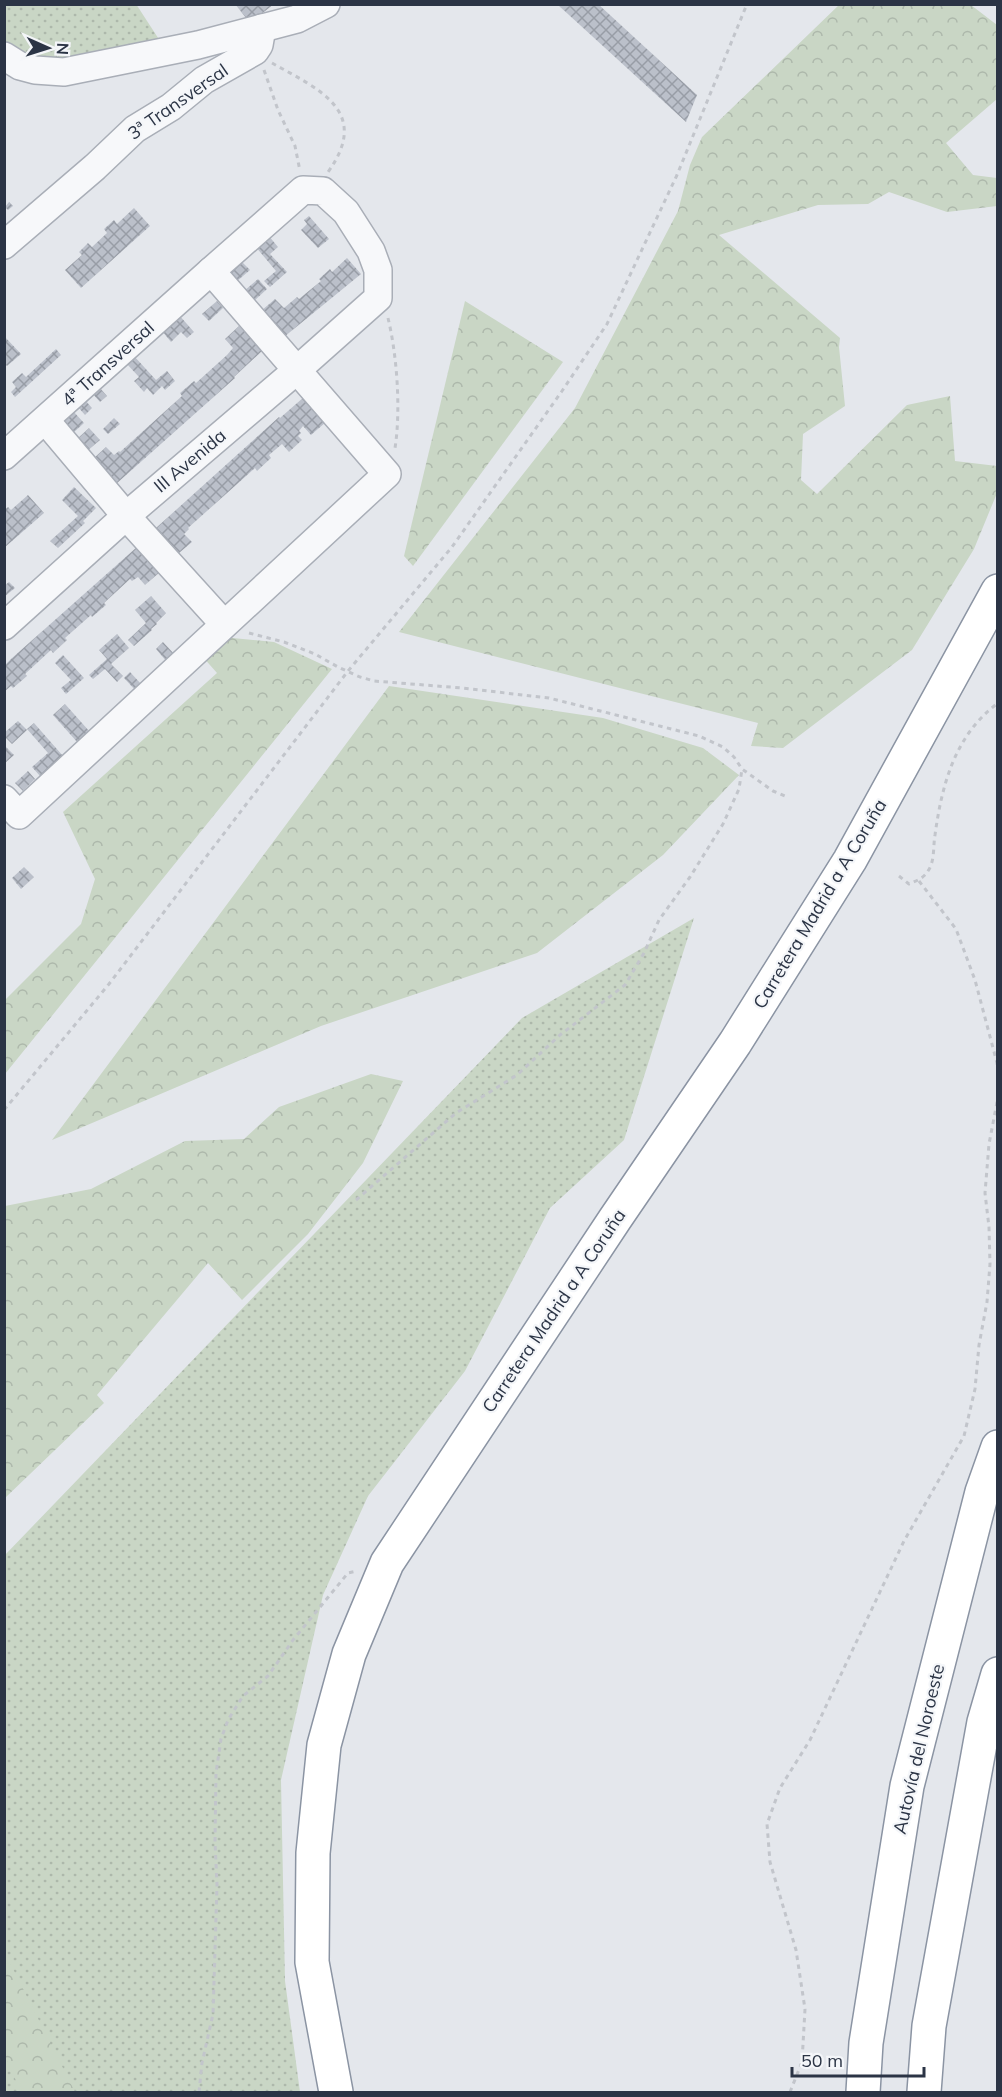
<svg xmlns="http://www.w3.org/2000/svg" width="1002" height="2097" font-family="Mulish,sans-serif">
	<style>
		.grass { fill: url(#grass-dots) }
		.forest { fill: url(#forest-crowns) }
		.building { fill: url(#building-cross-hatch) }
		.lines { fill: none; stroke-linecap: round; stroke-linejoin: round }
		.minor-casing { stroke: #a9aeb7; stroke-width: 30 }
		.highway-casing { stroke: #8b94a3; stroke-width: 36 }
		.path { stroke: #c2c5cb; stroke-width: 3; stroke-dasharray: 4.5 4.5; stroke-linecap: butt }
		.minor { stroke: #f7f8fa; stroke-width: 27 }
		.highway { stroke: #fff; stroke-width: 33 }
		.labels { text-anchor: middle; stroke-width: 4.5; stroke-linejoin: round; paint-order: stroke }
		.street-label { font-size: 18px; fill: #2b3445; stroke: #f4f6f9 }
	</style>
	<defs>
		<pattern id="grass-dots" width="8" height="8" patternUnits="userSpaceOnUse" patternTransform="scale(1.5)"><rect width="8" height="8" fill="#c9d6c5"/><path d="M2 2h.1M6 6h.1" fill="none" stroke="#adb8ab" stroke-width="1.8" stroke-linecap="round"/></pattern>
		<pattern id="forest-crowns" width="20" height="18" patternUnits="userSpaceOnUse" patternTransform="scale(1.5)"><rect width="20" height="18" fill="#c9d6c5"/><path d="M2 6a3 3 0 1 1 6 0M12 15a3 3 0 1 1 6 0" fill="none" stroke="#adb8ab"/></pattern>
		<pattern id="building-cross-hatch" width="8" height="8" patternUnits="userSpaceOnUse" patternTransform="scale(1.5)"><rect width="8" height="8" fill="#bbc0ca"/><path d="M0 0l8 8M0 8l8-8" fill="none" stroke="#989da6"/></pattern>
	</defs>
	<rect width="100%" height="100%" fill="#e4e7ec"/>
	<g class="grass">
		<polygon points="136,4 162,44 62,64 36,59 5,44 5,5"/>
		<polygon points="694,918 624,1140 550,1208 465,1371 368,1496 323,1595 281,1780 285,1981 300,2092 5,2092 4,1556 522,1018"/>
	</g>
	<g class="forest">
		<polygon points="840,4 971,5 997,25 997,99 946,143 973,175 997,178 997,206 947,212 889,192 868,204 818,205 719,235 840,338 839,347 845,406 803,434 801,480 817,494 907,405 950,396 955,461 997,466 997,493 974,549 912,650 783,748 751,746 758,723 399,632 575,408 678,211 690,165 702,137"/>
		<polygon points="465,301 563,362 413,566 404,556"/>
		<polygon points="222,637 274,642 332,669 5,1074 5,1000 81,924 95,879 63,812 217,673 202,656"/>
		<polygon points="389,686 603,718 703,748 739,775 663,855 537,953 321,1026 52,1140"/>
		<polygon points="371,1074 403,1081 363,1163 308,1234 242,1300 208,1263 97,1395 104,1403 5,1498 5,1206 91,1189 185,1141 244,1139 279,1107"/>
		<polygon points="4,1953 5,1953 75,2092 21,2092 5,2056"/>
	</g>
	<g class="building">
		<polygon points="235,4 274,4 250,23"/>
		<polygon points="557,4 598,4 697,95 686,122"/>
		<polygon points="9,202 13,206 8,210 5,207"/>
		<polygon points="134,208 150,226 81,288 65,270 82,255 79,252 88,243 92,247 107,233 104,229 114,220 117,224"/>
		<polygon points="309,216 329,239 318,248 301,230 307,224 304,220"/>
		<polygon points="268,235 278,247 270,254 287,272 270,287 264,281 276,271 255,246"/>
		<polygon points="347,258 361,274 284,337 261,311 275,299 284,308 297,297 299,299 321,281 319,279 330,269 332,272"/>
		<polygon points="240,260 250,270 236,282 227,271"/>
		<polygon points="258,279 267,289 253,302 244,291"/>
		<polygon points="217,301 223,308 209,321 202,314"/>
		<polygon points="179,315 194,332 187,338 181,332 171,342 162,331"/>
		<polygon points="239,326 262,351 234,377 235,378 116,484 93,459 106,447 114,455 119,451 120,452 182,396 180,393 194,381 196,383 227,355 233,348 225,339"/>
		<polygon points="4,336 21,354 7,366 4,363"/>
		<polygon points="56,349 61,355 15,397 11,392 16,387 12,382 22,373 26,377"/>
		<polygon points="134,356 156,380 167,371 175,381 165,390 162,386 153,395 147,388 144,392 134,381 139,377 126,363"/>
		<polygon points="99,387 107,396 100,402 92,393"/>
		<polygon points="304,397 326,422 311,435 303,426 299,431 301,433 298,436 302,440 289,452 282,444 269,455 271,458 257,471 255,468 188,528 189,529 184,534 192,542 179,553 156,528 279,417 280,418"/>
		<polygon points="85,400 92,408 85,415 78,407"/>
		<polygon points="73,411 84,423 72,434 61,422"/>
		<polygon points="114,418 120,424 108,434 103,429"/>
		<polygon points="89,428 100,440 87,451 76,440"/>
		<polygon points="74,487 96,508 83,521 85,523 58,548 50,541 78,516 62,500"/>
		<polygon points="28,495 44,513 4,548 4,510 8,507 11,510"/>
		<polygon points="137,547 160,572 145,585 138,577 132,581 130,579 104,603 106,605 92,617 91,615 65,638 67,640 53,653 51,650 25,674 27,676 13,688 11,686 4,692 4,666 11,659"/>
		<polygon points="9,582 15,588 4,597 4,586"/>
		<polygon points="151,596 166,613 156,623 157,624 151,629 152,630 134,646 128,640 146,623 135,610"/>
		<polygon points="117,634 129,648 111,664 123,676 117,682 105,669 93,679 89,675 107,659 99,650"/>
		<polygon points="163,642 175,655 167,662 156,649"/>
		<polygon points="63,655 84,678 66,694 61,688 71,680 55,663"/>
		<polygon points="130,672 142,685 136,691 124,678"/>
		<polygon points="65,704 90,732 78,743 53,715"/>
		<polygon points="18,721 27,730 12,744 4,736 4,733"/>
		<polygon points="34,723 63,756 40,776 32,767 48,753 27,729"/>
		<polygon points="4,745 14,755 4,764"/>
		<polygon points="28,771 35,779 23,791 15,783"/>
		<polygon points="24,867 34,877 21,889 12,878"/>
	</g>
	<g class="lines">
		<g class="minor-casing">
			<g id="minor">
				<polyline points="4,56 20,66 35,70 64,72 198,45 297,19 326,4"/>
				<polyline points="4,245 95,167 135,129 171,107 204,80 255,51 259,45 262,28"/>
				<polyline points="46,421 126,516 224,624"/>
				<polyline points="4,456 211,271 303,190 323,191 346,212 371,251 378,270 378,298 297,370 126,516 4,626"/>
				<polyline points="4,799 19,815 387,474 211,271"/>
			</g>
		</g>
		<g class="highway-casing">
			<g id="highway">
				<polyline points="336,2092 312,1962 313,1853 324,1745 349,1654 387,1563 615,1219 735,1043 850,860 998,591"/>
				<polyline points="863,2092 866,2043 907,1786 982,1492 998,1447"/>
				<polyline points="924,2092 929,2026 984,1722 998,1674"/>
			</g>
		</g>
		<g class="path">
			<path d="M272 63C318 89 372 111 328 172"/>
			<polyline points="264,70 278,110 295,146 300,171"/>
			<path d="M388 318C397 355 401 410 395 448"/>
			<polyline points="249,633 284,642 315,654 338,667 360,677 374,681 462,688 549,698 699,736 723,747 734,757 742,769 773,791 787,797"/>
			<path d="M899 876 909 884C916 881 924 878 928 871 935 861 933 846 935 835 942 784 955 735 998 703"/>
			<polyline points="919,881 956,929 975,980 997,1063 998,1076"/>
			<polyline points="4,1110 109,984 348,671 452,547 562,391 607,324 677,175 747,4"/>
			<polyline points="356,1200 456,1113 517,1075 560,1035 625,985 644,953 659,920 690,877 723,824 739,789 742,769"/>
			<polyline points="199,2092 202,2063 213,2014 217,1885 215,1842 216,1773 221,1739 228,1720 243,1696 268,1676 293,1640 348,1573 357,1571"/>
			<polyline points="790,2092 802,2062 805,2009 796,1950 770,1862 767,1824 780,1788 810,1740 904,1541 964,1436 975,1389 979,1345 987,1302 990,1264 989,1227 985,1193 989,1144 998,1097"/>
		</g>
		<use href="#minor" class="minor"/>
		<use href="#highway" class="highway"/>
	</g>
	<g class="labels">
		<g class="street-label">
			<text transform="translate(178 102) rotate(-35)" y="6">3ª Transversal</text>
			<text transform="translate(108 364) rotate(-42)" y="6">4ª Transversal</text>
			<text transform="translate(190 461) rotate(-40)" y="6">III Avenida</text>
			<text transform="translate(820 904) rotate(-59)" y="6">Carretera Madrid a A Coruña</text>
			<text transform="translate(554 1311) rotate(-56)" y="6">Carretera Madrid a A Coruña</text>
			<text transform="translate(919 1749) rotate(-77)" y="6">Autovía del Noroeste</text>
		</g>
	</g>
	<rect width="1002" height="2097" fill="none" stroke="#2b3445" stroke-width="12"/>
	<g transform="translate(48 48) rotate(93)" stroke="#f4f6f9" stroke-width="4.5" paint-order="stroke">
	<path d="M0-4.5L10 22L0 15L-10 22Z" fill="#2b3445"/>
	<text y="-9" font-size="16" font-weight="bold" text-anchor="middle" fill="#2b3445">N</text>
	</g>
	<path d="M792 2067v9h132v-9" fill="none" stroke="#2b3445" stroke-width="3"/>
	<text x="801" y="2067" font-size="18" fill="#2b3445" stroke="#f4f6f9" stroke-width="4.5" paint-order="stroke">50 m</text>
</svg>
